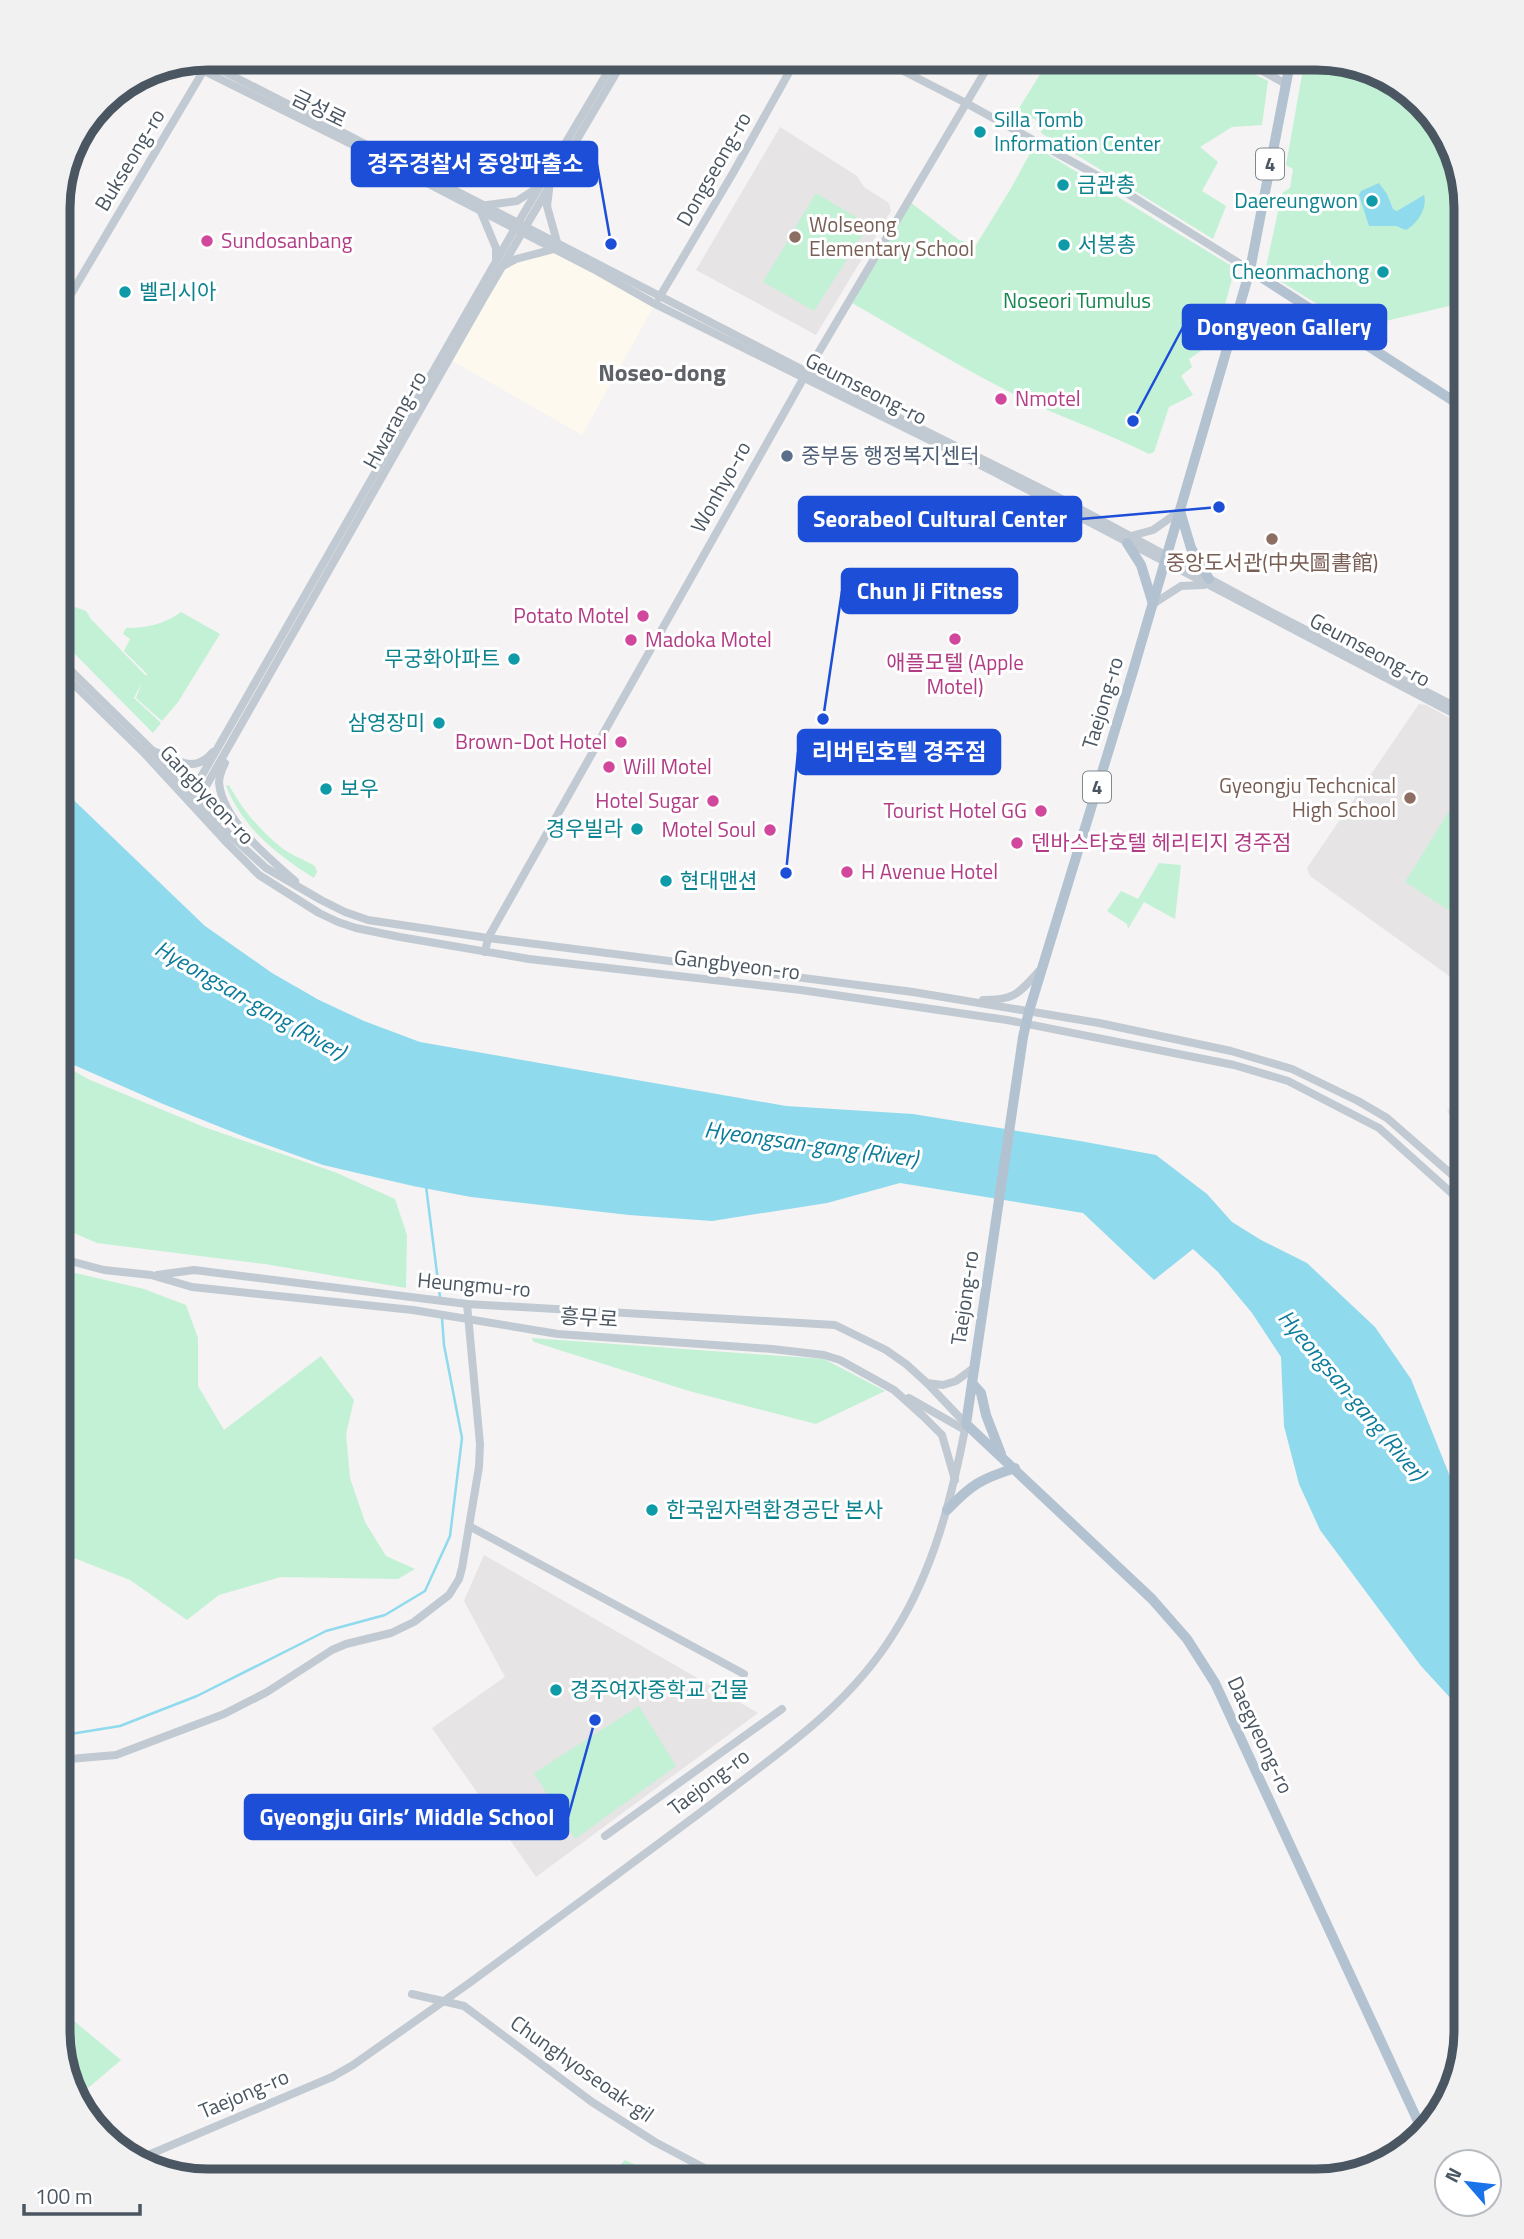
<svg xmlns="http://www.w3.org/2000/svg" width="1524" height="2239" font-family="'Titillium Web','Noto Sans KR',sans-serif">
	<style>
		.commercial { fill: #fdf9ef }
		.education { fill: #e6e4e5 }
		.green { fill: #c3f1d5 }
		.water { fill: #90daee }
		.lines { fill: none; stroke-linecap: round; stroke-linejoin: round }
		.stream { stroke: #90daee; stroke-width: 2.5 }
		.minor { stroke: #c1cad2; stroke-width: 8 }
		.major { stroke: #b3c2d1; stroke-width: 10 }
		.minor-bridge { stroke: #c1cad2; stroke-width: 8 }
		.culture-dot { fill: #0f9aa8; stroke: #fff; stroke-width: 2.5 }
		.education-dot { fill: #8d6e63; stroke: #fff; stroke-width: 2.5 }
		.hotel-dot { fill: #d1479c; stroke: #fff; stroke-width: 2.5 }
		.service-dot { fill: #5c6f8a; stroke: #fff; stroke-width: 2.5 }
		.labels { text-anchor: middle; stroke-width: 6; stroke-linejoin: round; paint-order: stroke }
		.shield { fill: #fff; stroke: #808990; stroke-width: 2 }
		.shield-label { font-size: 19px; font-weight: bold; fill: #4a5661 }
		.street-label { font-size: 21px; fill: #4a5661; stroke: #fff }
		.culture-label { font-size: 21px; fill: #0d838f; stroke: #fff; text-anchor: start }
		.education-label { font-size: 21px; fill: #785e54; stroke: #fff; text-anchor: start }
		.hotel-label { font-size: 21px; fill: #b23c85; stroke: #fff; text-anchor: start }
		.park-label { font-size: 21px; fill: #17864f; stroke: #fff }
		.service-label { font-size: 21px; fill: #4e5e75; stroke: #fff; text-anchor: start }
		.water-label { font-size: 23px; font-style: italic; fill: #0c7c9b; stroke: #fff }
		.quarter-label { font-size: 24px; font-weight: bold; fill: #5f6368; stroke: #fff }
		.rim { fill: none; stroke: #4a5661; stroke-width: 9 }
		.leader { fill: none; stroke: #1d4ed8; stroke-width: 2.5 }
		.callout-dot { fill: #1d4ed8; stroke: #fff; stroke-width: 2.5 }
		.callout { fill: #1d4ed8; stroke: #1d4ed8; stroke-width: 2.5 }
		.callout-label { font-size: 23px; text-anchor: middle; font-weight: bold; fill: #fff }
	</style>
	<rect width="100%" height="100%" fill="#f5f3f3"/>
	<polygon class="commercial" points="554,249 655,304 582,435 449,359 501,268"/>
	<g class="education">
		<polygon points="780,127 857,176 864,187 889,203 891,211 816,335 696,270"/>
		<polygon points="1419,704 1426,705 1466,727 1466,988 1310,876 1307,868"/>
		<polygon points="1466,1079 1466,1130 1447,1112"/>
		<polygon points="484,1555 758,1713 536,1877 432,1728 505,1677 464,1601"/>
	</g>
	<g class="green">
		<polygon points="1050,58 1222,58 1268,81 1262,125 1232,127 1200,147 1218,162 1202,191 1226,206 1213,239 1041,133 1043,124 1018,110"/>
		<polygon points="1305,58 1325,58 1391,78 1446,133 1466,208 1466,302 1356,328 1272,276 1266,267 1282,193 1290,188 1293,169 1286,165"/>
		<path d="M1034 146 1235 268 1213 349H1204L1189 359 1192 367 1181 376 1193 395 1169 407 1154 452 1149 454C1115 437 1080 424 1045 409 979 379 915 339 852 303L910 202 959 240 976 245 1010 190Z"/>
		<polygon points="816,193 869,225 814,311 763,282 790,237 793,238 796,234 793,231"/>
		<path d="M58 601 86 611 91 619 146 676 147 674 124 651 130 639 123 634 126 628C143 629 168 623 181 612L220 634 178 702 162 721 136 698 142 682 134 698 161 723 153 733 58 637Z"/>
		<polygon points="1466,784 1466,921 1405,882"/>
		<path d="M229 785C241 808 261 832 282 848 291 855 305 860 315 866L317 872 314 878C277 855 243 828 226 786Z"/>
		<polygon points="1159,863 1181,865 1175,919 1144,902 1128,929 1127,924 1107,911 1121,891 1138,899"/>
		<polygon points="58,1062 90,1080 204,1127 337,1173 395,1199 407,1235 406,1288 265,1264 97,1243 58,1226"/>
		<polygon points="58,1269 144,1289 186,1305 198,1338 198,1386 224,1430 321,1356 354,1400 346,1434 350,1478 365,1522 386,1556 415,1569 398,1579 281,1577 219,1595 187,1620 130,1580 74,1558 58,1580"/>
		<polygon points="531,1338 824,1359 885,1391 816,1424 689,1391 534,1342"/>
		<polygon points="639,1706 676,1766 575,1839 534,1773"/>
		<polygon points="74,2021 121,2060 88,2088 67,2064 59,2034"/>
		<polygon points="625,2160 670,2181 604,2181"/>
	</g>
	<g class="water">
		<path d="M1379 183 1387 194 1393 209 1397 211 1424 195C1428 208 1417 224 1406 230L1396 226H1369L1359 195 1361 191Z"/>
		<polygon points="58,785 205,926 272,973 319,1000 364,1021 420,1042 786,1106 913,1114 1080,1141 1156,1155 1207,1194 1232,1222 1261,1240 1307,1263 1375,1327 1411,1379 1455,1489 1466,1504 1466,1715 1421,1666 1320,1530 1299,1484 1284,1426 1281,1357 1252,1313 1218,1272 1193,1249 1154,1280 1083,1213 900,1183 827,1203 712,1221 629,1215 471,1197 413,1186 323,1165 245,1137 163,1104 58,1058"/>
	</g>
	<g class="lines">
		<g class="stream">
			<polyline points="426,1186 440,1297"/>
			<polyline points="58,1736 120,1726 197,1696 326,1631 385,1615 425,1591 450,1536 462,1438 444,1345 442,1318"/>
		</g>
		<g class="minor">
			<polyline points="878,58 966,103 1109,182 1250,270"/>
			<polyline points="1239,58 1286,84"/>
			<polyline points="200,59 807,372 1056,496 1271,612 1466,712"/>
			<polyline points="186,62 361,149 597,271 655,304 994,472 1466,720"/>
			<polyline points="549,190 547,206 557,242"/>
			<polyline points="487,205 517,201 537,188"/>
			<polyline points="481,212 496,248 496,258"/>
			<polyline points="503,266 516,259 554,249"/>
			<polyline points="659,298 733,173 797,58"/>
			<polyline points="58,316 211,58"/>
			<polyline points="1131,536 1153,530 1180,511"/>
			<polyline points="1153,604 1181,586 1204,585"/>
			<polyline points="58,658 152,750 229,834 266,868 321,900 345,912 368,920 488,938 913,992 1099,1023 1231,1051 1292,1069 1358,1101 1387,1118 1466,1187"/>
			<polyline points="58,669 145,754 228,844 259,875 319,913 338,922 356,928 400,937 529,959 801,990 1007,1020 1234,1065 1288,1081 1379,1128 1466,1206"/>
			<path d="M153 751C175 758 193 776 213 752"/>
			<path d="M225 763C222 769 219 777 219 783 223 821 268 857 295 881"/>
			<polyline points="189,798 518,223 616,58"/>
			<polyline points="197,802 486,294 625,58"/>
			<polyline points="485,952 488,938 807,372 993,58"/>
			<path d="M983 1000C1015 1000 1018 994 1039 971"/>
			<polyline points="58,1255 74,1262 104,1270 151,1275 192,1287 413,1310 558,1334 772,1349 824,1355 840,1360 894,1390 923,1416 942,1435 955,1480"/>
			<polyline points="157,1275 194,1270 467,1304 835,1325 886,1350 906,1364 927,1383 943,1385 956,1381 975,1367"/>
			<polyline points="909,1398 965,1430"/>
			<polyline points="469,1526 744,1674"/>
			<polyline points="58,1760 116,1755 224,1714 267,1692 332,1650 346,1644 391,1633 414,1622 449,1595 459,1579 462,1568 479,1467 480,1444 467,1304"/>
			<polyline points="605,1836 782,1709"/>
			<path d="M615 1876C655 1846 695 1817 734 1787 794 1742 854 1698 894 1633 934 1570 952 1497 966 1424L927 1383"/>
			<polyline points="412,1994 464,2006 592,2102 655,2142 729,2181"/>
			<polyline points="134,2161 332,2077"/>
		</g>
		<g class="major">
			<polyline points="1291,58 1250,270 1133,671 1029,1011 1023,1037 966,1424 1152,1599 1187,1639 1215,1683 1422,2130"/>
			<polyline points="1250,270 1466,409"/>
			<polyline points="1180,511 1191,548 1209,579"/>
			<polyline points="1127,543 1141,565 1153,604"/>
			<polyline points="972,1383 981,1393 986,1415 1001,1454"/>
			<path d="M947 1510C972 1484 981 1479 1015 1468"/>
		</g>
		<polyline class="minor-bridge" points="332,2077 353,2065 468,1984 615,1876"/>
	</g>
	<g class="culture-dot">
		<circle cx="980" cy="132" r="7"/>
		<circle cx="1063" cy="185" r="7"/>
		<circle cx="1372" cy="201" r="7"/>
		<circle cx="1064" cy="245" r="7"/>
		<circle cx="1383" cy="272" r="7"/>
		<circle cx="125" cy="292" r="7"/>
		<circle cx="514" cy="659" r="7"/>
		<circle cx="439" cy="723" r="7"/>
		<circle cx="326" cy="789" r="7"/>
		<circle cx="637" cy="829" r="7"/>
		<circle cx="666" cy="881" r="7"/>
		<circle cx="652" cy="1510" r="7"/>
		<circle cx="556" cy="1690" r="7"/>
	</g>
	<g class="education-dot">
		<circle cx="795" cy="237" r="7"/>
		<circle cx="1272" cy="539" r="7"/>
		<circle cx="1410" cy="798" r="7"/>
	</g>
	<g class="hotel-dot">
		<circle cx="207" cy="241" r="7"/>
		<circle cx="1001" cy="399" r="7"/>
		<circle cx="643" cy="616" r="7"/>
		<circle cx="955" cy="639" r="7"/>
		<circle cx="631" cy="640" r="7"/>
		<circle cx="621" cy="742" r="7"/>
		<circle cx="609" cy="767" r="7"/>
		<circle cx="713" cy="801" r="7"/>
		<circle cx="1041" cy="811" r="7"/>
		<circle cx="770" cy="830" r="7"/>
		<circle cx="1017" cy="843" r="7"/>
		<circle cx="847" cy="872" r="7"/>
	</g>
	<circle class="service-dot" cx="787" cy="456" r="7"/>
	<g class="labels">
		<g class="shield">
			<rect x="1256" y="148.5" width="28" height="31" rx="5"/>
			<rect x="1083" y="771.5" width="28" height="31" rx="5"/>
		</g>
		<g class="shield-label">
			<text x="1270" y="171">4</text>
			<text x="1097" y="794">4</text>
		</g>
		<g class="street-label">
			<text transform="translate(319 109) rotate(26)" y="7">금성로</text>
			<text transform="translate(130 160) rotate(-59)" y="7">Bukseong-ro</text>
			<text transform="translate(714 169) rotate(-60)" y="7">Dongseong-ro</text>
			<text transform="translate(866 389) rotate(27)" y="7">Geumseong-ro</text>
			<text transform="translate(395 420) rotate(-61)" y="7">Hwarang-ro</text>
			<text transform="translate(721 487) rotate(-61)" y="7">Wonhyo-ro</text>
			<text transform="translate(1370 650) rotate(28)" y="7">Geumseong-ro</text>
			<text transform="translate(1103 703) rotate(-73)" y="7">Taejong-ro</text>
			<text transform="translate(207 795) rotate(47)" y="7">Gangbyeon-ro</text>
			<text transform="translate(737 965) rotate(7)" y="7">Gangbyeon-ro</text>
			<text transform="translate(474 1285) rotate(5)" y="7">Heungmu-ro</text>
			<text transform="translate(965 1298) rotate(-82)" y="7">Taejong-ro</text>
			<text transform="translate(589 1318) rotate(4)" y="7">흥무로</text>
			<text transform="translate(1260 1735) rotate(65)" y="7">Daegyeong-ro</text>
			<text transform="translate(709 1782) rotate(-37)" y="7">Taejong-ro</text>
			<text transform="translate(582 2069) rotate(35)" y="7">Chunghyoseoak-gil</text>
			<text transform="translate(244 2094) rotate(-23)" y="7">Taejong-ro</text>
		</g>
		<g class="culture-label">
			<text x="994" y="127">Silla Tomb<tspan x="994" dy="24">Information Center</tspan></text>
			<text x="1077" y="192">금관총</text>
			<text x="1358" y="208" text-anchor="end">Daereungwon</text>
			<text x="1078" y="252">서봉총</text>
			<text x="1369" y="279" text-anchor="end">Cheonmachong</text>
			<text x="139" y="299">벨리시아</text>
			<text x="500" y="666" text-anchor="end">무궁화아파트</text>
			<text x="425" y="730" text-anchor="end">삼영장미</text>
			<text x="340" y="796">보우</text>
			<text x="623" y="836" text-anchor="end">경우빌라</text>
			<text x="680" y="888">현대맨션</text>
			<text x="666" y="1517">한국원자력환경공단 본사</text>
			<text x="570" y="1697">경주여자중학교 건물</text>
		</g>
		<g class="education-label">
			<text x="809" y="232">Wolseong<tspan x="809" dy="24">Elementary School</tspan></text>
			<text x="1272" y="570" text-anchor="middle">중앙도서관(中央圖書館)</text>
			<text x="1396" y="793" text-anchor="end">Gyeongju Techcnical<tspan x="1396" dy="24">High School</tspan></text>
		</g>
		<g class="hotel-label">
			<text x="221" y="248">Sundosanbang</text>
			<text x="1015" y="406">Nmotel</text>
			<text x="629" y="623" text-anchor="end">Potato Motel</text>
			<text x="645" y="647">Madoka Motel</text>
			<text x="955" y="670" text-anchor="middle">애플모텔 (Apple<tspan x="955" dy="24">Motel)</tspan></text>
			<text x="607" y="749" text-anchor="end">Brown-Dot Hotel</text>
			<text x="623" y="774">Will Motel</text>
			<text x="699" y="808" text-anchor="end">Hotel Sugar</text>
			<text x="1027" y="818" text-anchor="end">Tourist Hotel GG</text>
			<text x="756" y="837" text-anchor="end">Motel Soul</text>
			<text x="1031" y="850">덴바스타호텔 헤리티지 경주점</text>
			<text x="861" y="879">H Avenue Hotel</text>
		</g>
		<g class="park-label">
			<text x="1077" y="308">Noseori Tumulus</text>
		</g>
		<g class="service-label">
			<text x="801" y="463">중부동 행정복지센터</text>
		</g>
		<g class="water-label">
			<text transform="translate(250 1000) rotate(30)" y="8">Hyeongsan-gang (River)</text>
			<text transform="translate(811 1144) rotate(8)" y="8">Hyeongsan-gang (River)</text>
			<text transform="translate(1352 1395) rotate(50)" y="8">Hyeongsan-gang (River)</text>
		</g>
		<g class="quarter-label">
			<text x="662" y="381">Noseo-dong</text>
		</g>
	</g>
	<path d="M0 0H1524V2239H0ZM208 70H1316A138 138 0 0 1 1454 208V2031A138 138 0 0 1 1316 2169H208A138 138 0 0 1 70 2031V208A138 138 0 0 1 208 70Z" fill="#f1f1f2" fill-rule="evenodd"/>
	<path class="rim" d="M208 70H1316A138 138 0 0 1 1454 208V2031A138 138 0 0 1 1316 2169H208A138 138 0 0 1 70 2031V208A138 138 0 0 1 208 70Z"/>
	<path class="leader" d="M611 244L597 164M1133 421L1183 327M1219 507L1081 519M823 719L842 591M786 873L798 752M595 1720L568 1817"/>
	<g class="callout-dot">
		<circle cx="611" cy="244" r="7"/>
		<circle cx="1133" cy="421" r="7"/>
		<circle cx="1219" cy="507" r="7"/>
		<circle cx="823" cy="719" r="7"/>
		<circle cx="786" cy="873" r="7"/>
		<circle cx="595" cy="1720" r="7"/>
	</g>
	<g class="callout">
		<rect x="352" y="142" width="245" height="44" rx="7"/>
		<rect x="1183" y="305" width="203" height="44" rx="7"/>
		<rect x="799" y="497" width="282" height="44" rx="7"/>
		<rect x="842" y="569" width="175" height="44" rx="7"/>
		<rect x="798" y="730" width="202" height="44" rx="7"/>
		<rect x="245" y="1795" width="323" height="44" rx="7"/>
	</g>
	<g class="callout-label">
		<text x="475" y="172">경주경찰서 중앙파출소</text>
		<text x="1284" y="335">Dongyeon Gallery</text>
		<text x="940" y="527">Seorabeol Cultural Center</text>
		<text x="930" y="599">Chun Ji Fitness</text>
		<text x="899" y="760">리버틴호텔 경주점</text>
		<text x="407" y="1825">Gyeongju Girls’ Middle School</text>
	</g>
	<g transform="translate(1468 2183) rotate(298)"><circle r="33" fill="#ffffff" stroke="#b7bbc0" stroke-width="2"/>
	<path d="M0-5L12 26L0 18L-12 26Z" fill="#1a73e8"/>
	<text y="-10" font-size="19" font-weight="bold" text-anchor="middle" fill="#4a5661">N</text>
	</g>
	<path d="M24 2204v10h116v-10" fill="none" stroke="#4a5661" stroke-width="3.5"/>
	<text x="35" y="2204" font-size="21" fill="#4a5661" stroke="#ffffff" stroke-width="5" paint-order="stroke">100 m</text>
</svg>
